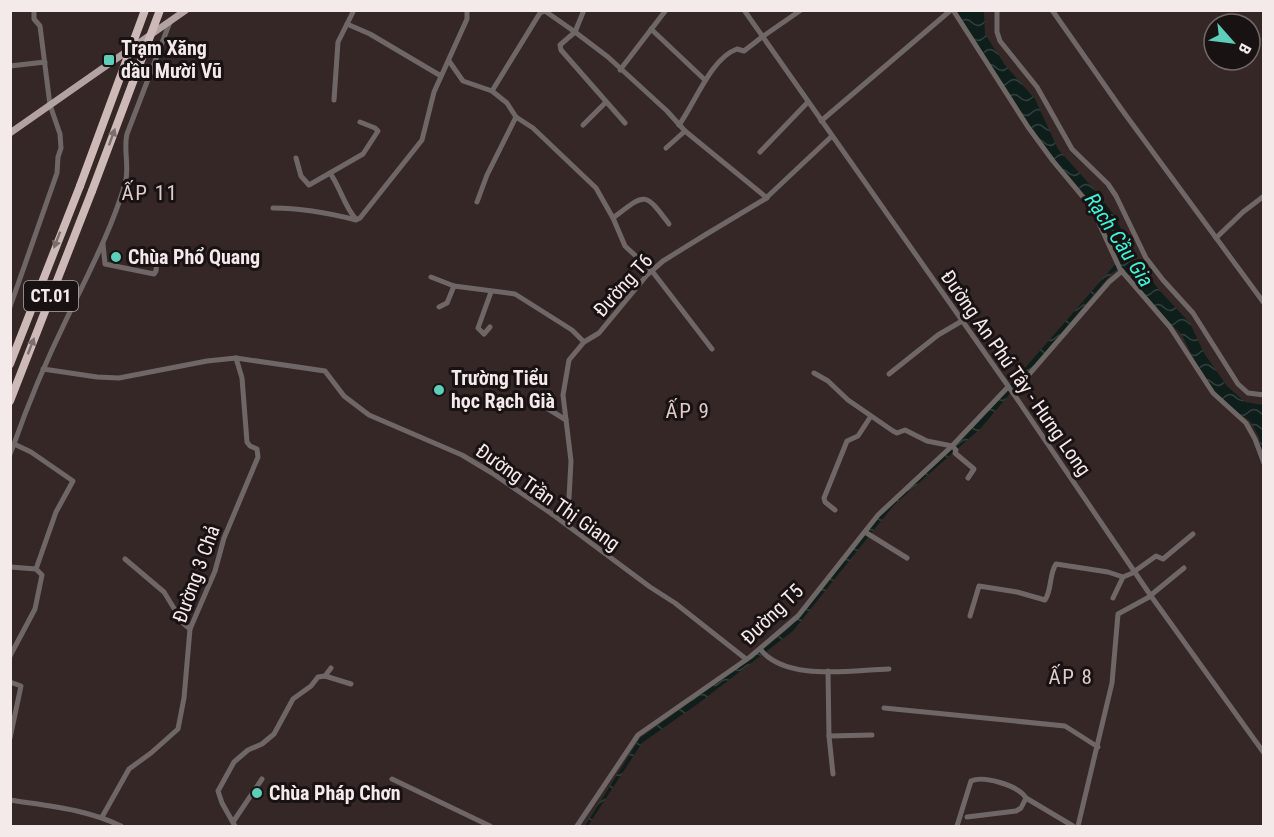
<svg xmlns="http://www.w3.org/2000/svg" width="1274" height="837" font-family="'Roboto Condensed',sans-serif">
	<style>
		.water { fill: url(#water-waves) }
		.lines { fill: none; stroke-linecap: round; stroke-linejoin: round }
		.minor { stroke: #6f6766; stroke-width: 5 }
		.major { stroke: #b2a2a1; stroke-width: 7 }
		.highway { stroke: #cdb9b8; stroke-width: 8 }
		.highway-bridge { stroke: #cdb9b8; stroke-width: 8 }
		.oneway { fill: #7c6e6d }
		.poi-dot { fill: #5dceb9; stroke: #191212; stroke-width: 2 }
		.labels { text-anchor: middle; stroke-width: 6; stroke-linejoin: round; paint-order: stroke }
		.shield { fill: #191212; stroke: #b2a9a8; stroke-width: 1.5 }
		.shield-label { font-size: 18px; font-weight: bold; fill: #f4eae9 }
		.poi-label { font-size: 20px; font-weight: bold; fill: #f4eae9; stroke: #191212; text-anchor: start }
		.street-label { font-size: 20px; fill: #f4eae9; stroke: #191212 }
		.neighbourhood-label { font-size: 21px; letter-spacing: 1.5px; fill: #dfcbca; stroke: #191212 }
		.water-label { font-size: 21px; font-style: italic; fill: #3af6d9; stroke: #191212 }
	</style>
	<defs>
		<pattern id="water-waves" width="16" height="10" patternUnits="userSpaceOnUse" patternTransform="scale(1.5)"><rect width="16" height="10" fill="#0e1f1b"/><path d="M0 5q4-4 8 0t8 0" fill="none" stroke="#32403c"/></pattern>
	</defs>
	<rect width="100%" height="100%" fill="#362727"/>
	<polygon class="water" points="955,11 984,11 985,34 1005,65 1035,99 1058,149 1093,188 1115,216 1135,258 1160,291 1190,323 1204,353 1227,386 1245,402 1263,405 1263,455 1259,437 1250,421 1228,406 1215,392 1198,368 1182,335 1152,305 1121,267 1112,273 981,428 894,505 793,631 699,703 642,743 588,826 585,826 640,738 738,668 788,629 802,614 882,513 997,400 1118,261 1092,203 1049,153 1029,125"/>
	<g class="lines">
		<g class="minor">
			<polyline points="584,10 575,32 608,57 667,111 685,131 767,198"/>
			<polyline points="744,10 1013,393 1151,596 1264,753"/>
			<polyline points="953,10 1028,127 1053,161 1092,208 1120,269 1170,327 1213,393 1246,423 1255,439 1264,463"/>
			<polyline points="997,10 997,32 1000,41 1037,87 1072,149 1108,184 1116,196 1146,258 1163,280 1193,313 1238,384 1248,393 1264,395"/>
			<polyline points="1052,10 1122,110 1264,303"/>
			<polyline points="347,24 354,10"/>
			<polyline points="651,29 705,80"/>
			<polyline points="449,61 463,81 492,91 540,13 545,11 575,32 560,45 561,50 625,123"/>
			<polyline points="10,66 45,62"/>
			<polyline points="620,70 666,10"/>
			<polyline points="492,91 507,103 516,117 533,128 596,188 613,218 625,246 652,271 712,349"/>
			<polyline points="334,100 338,42 347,24 370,34 441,76"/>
			<polyline points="821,121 951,10"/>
			<polyline points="583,125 606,102"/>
			<path d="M679 125C695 103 711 58 737 49L744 51 762 37 801 10"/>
			<polyline points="666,148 685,131"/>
			<polyline points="760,152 808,102"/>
			<path d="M296 158 301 176 309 185 330 173C340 187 345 207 355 218"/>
			<polyline points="330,173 363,154 378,131 375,128 360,122"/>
			<polyline points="477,202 487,175 516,117"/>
			<path d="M273 208C301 208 329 213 356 220L360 218 422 140 434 92 467 19V10"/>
			<path d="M613 218C646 193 644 191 669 224"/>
			<polyline points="1216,238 1243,212 1264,196"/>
			<polyline points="103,244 105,264 154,274 156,271 157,258"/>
			<polyline points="431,277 454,286 515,294 572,330 584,342"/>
			<polyline points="10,307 57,173 58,157 61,148 60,134 50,105 40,26 34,19 34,10"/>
			<polyline points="439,307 447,303 454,286"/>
			<polyline points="490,327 484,334 478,328 491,292"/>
			<polyline points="43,369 97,377 119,378 207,361 236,358 325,371 344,396 369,415 462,455 492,473 552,514 650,587 675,603 746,659"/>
			<polyline points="814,373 828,381 848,400 893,431 897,433 905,430 927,441 952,446 956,450 955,453 974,469 968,478"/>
			<polyline points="889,374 938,335 962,321"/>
			<polyline points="1013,393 1109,282 1122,271"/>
			<polyline points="547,398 545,407 566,420"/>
			<polyline points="10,454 14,444"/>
			<polyline points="835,510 825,502 824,498 847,441 858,436 871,416"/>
			<polyline points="552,514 566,504 569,498 571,461 563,395 569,360 584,342 599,333 647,275 663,261 705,235 765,199 832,136"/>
			<polyline points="865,532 907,558"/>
			<polyline points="125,559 164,592 183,623 190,629"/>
			<polyline points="10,567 36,569 42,575 35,609 10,656"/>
			<path d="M36 569 56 512 73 481 31 452 14 444C29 401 47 359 67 318 88 274 111 231 125 184 130 167 123 150 127 134L170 22"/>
			<polyline points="1135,571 1156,556 1163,559 1193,534"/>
			<polyline points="1151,595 1184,568"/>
			<polyline points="1113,598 1123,577 1135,572"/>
			<path d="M970 616 979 586 1017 592 1045 600C1052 590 1049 574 1056 564L1108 572 1123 577"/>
			<path d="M760 649C786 682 851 670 889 669"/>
			<polyline points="828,671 829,736 833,774"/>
			<polyline points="325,676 351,684"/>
			<polyline points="10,682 21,686 10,738"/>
			<polyline points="884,708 1065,726 1098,747"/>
			<polyline points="829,736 872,735"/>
			<polyline points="392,779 490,826"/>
			<path d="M10 800C49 806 86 809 121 826"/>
			<polyline points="102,817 129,769 151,753 178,729 184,698 190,629 215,571 224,538 258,457 257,449 250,446 247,442 242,378 236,358"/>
			<polyline points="967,817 1016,811 1021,808 1026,798"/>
			<polyline points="233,822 262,779"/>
			<polyline points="235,826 222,803 218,791 234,762 248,750 262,744 274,734 293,699 311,686 318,677 325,676 331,668"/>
			<polyline points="577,826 638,735 750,657 798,616 878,515 952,446 1008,387"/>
			<path d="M957 826 971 781C984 775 1019 786 1026 798L1073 826"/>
			<polyline points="1078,826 1112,683 1118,614 1151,596"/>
		</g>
		<polyline class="major" points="10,133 186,10"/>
		<g class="highway">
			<polyline points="10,364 80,186"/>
			<polyline points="10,401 92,191"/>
		</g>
		<g class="highway-bridge">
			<polyline points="80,186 145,10"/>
			<polyline points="92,191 160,10"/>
		</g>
	</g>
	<defs><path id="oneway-solid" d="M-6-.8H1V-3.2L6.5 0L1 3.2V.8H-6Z" transform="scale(1.5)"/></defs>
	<g class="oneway">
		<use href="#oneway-solid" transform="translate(112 137) rotate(-70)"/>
		<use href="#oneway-solid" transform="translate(57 240) rotate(111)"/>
		<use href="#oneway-solid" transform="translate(31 346) rotate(-69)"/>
	</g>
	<g class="poi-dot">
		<rect x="103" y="54" width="12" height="12" rx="3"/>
		<circle cx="116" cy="257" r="6"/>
		<circle cx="439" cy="390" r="6"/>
		<circle cx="257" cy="793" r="6"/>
	</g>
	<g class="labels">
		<rect class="shield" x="24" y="281" width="54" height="30" rx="4.5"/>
		<g class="shield-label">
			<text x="51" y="302">CT.01</text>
		</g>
		<g class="poi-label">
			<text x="121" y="55">Trạm Xăng<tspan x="121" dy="23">dầu Mười Vũ</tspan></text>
			<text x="128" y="264">Chùa Phổ Quang</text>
			<text x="451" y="385">Trường Tiểu<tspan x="451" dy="23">học Rạch Già</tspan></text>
			<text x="269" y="800">Chùa Pháp Chơn</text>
		</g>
		<g class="street-label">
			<text transform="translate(623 285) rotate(-48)" y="7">Đường T6</text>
			<text transform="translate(1016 373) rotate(55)" y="7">Đường An Phú Tây - Hưng Long</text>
			<text transform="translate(548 497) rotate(35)" y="7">Đường Trần Thị Giang</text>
			<text transform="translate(196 574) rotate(-70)" y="7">Đường 3 Chả</text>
			<text transform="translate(772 614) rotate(-44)" y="7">Đường T5</text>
		</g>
		<g class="neighbourhood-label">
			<text x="150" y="200">ẤP 11</text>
			<text x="688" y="418">ẤP 9</text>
			<text x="1071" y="684">ẤP 8</text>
		</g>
		<g class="water-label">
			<text transform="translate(1119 240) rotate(57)" y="7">Rạch Cầu Gia</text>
		</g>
	</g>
	<rect width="1274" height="837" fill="none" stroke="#f4eae9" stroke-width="24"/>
	<g transform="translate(1232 42) rotate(118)"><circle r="28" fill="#191212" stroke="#716868" stroke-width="1.5"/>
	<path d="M0-4.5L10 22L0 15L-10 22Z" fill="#5dceb9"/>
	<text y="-9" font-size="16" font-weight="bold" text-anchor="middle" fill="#f4eae9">B</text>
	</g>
</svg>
